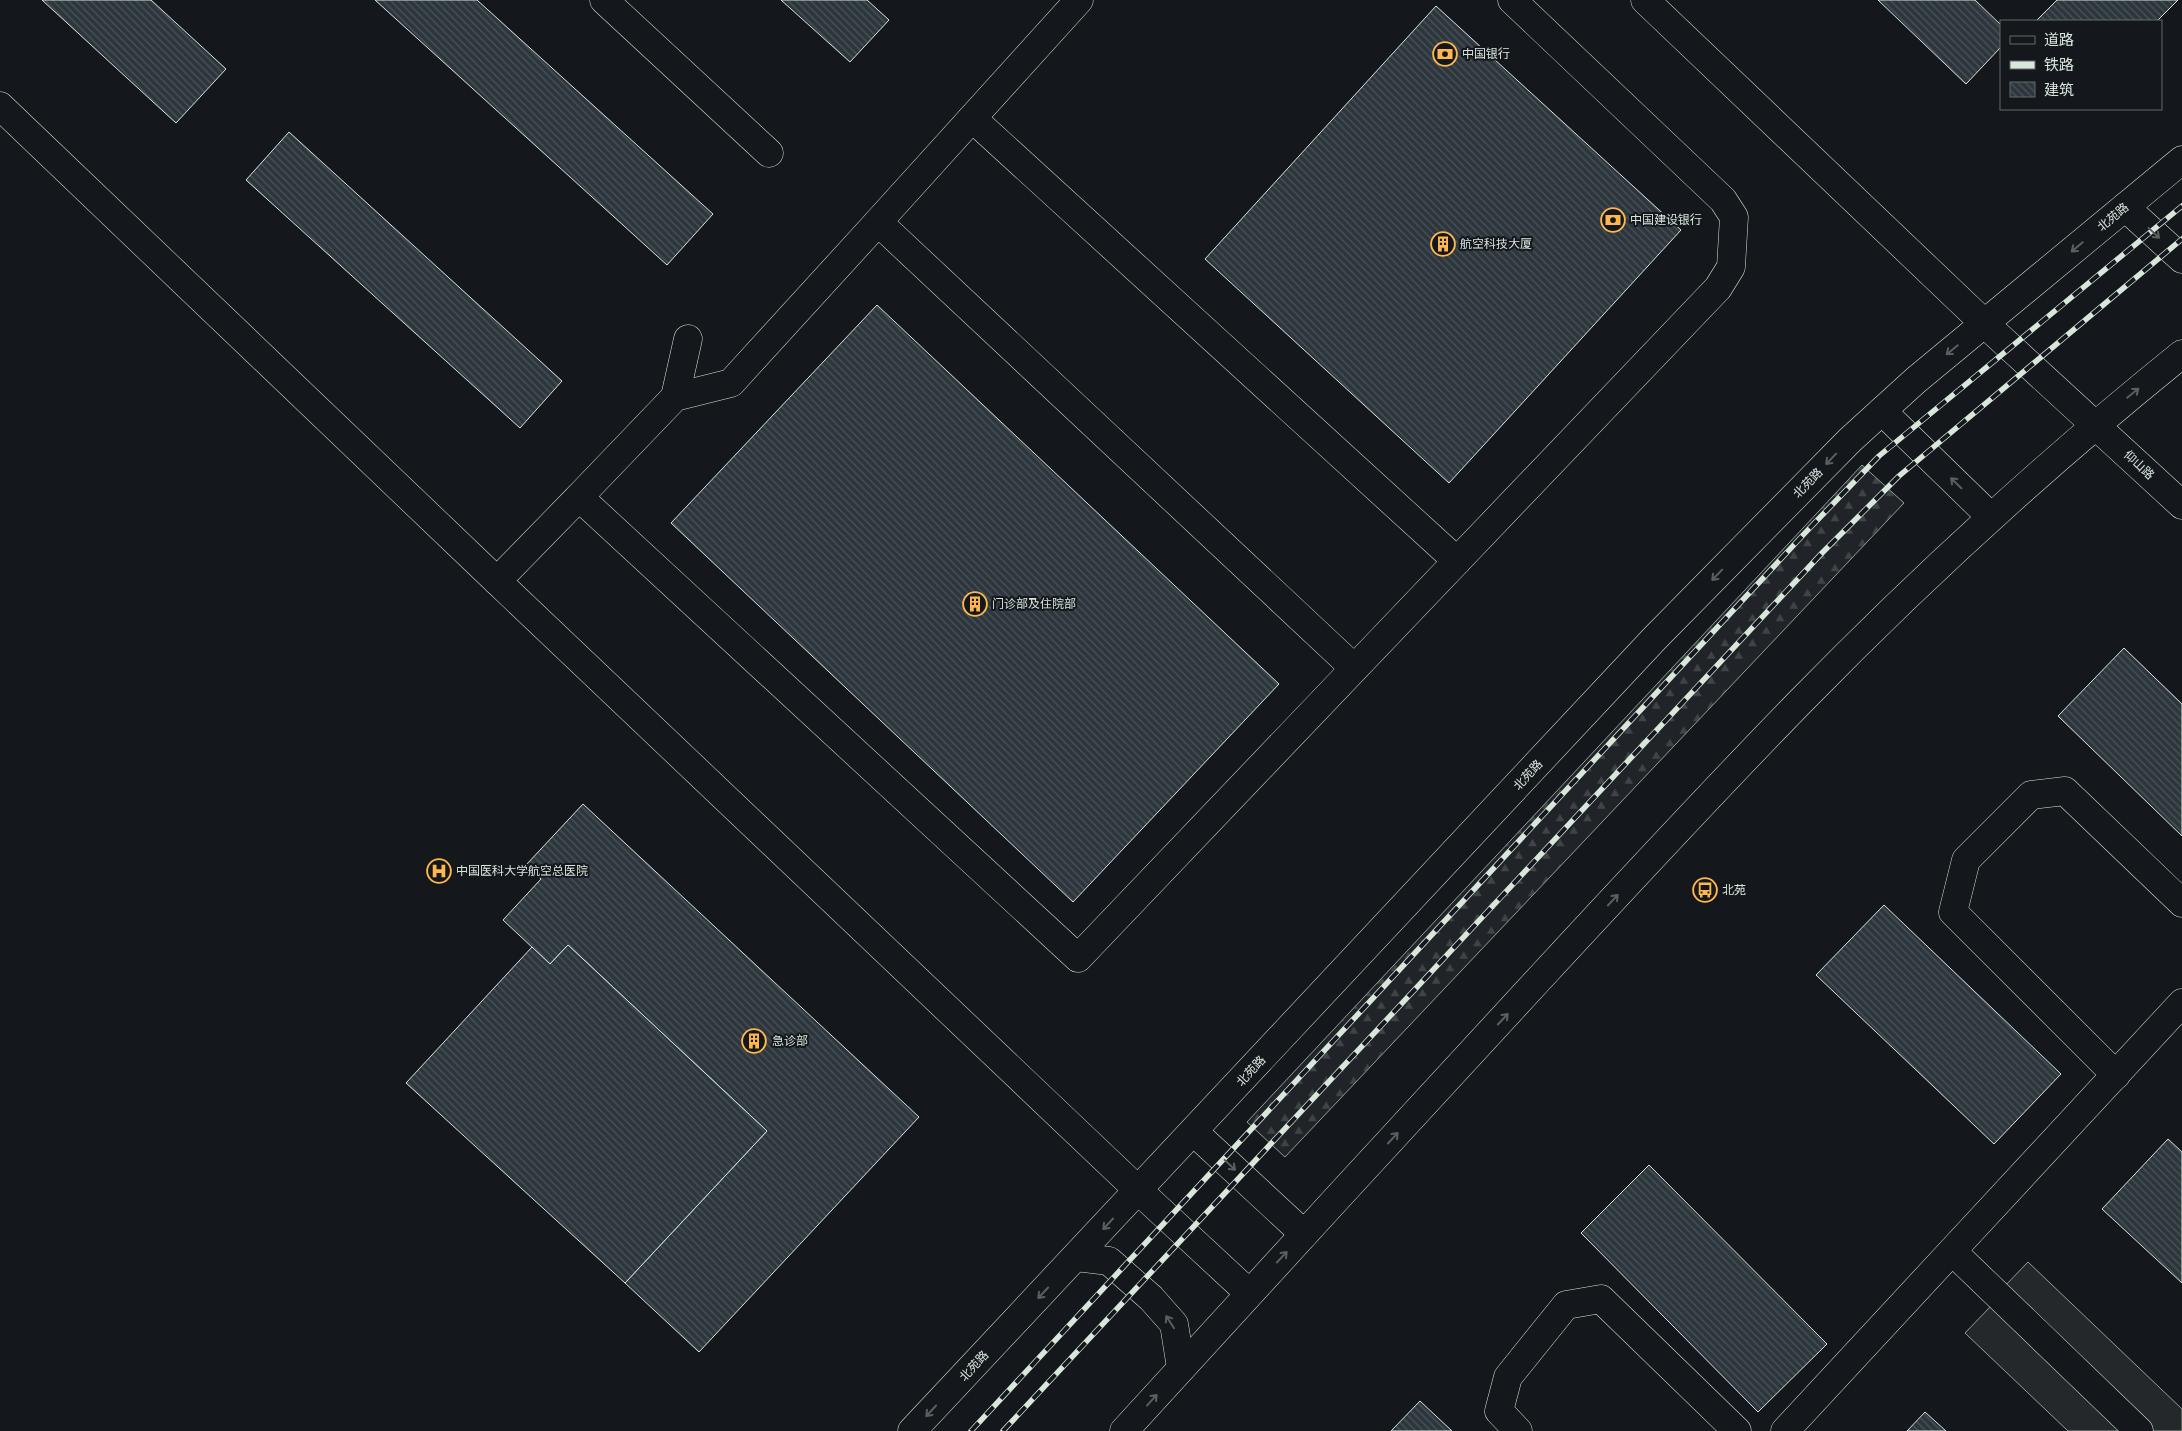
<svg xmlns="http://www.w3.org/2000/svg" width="2182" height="1431" font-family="'Fira Sans','Noto Sans SC',sans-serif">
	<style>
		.forest { fill: url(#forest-firs); stroke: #939e99 }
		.parking { fill: #24282b; stroke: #939e99 }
		.building { fill: url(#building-back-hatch); stroke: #d8e6dc }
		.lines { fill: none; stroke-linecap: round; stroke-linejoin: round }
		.minor-casing { stroke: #d8e6dc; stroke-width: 29 }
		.major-casing { stroke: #d8e6dc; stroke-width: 29 }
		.minor { stroke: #14181c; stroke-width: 28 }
		.major { stroke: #14181c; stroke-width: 28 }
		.rail-casing { stroke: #d8e6dc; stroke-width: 5.5 }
		.rail { stroke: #14181c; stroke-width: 4; stroke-dasharray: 11; stroke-linecap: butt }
		.oneway { stroke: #59605f }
		.labels { text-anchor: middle; stroke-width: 4; stroke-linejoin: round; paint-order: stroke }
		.poi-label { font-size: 12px; fill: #d8e6dc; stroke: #14181c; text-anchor: start }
		.street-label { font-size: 12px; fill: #d8e6dc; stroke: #14181c }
	</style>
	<defs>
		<pattern id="forest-firs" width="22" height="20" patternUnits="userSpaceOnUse" patternTransform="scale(1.25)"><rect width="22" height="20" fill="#202428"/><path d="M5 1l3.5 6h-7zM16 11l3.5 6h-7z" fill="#404447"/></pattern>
		<pattern id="building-back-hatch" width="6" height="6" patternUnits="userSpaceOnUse" patternTransform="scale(1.25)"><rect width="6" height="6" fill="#2c363c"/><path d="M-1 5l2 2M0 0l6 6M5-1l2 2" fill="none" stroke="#4a5358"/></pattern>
	</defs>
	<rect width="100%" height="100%" fill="#14181c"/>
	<polygon class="forest" points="1862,465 1904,503 1285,1157 1247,1122"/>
	<g class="parking">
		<polygon points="2028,1262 2182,1409 2182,1431 2148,1431 2001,1290"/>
		<polygon points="1992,1305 2125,1431 2068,1431 1965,1333"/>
	</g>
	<g class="building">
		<polygon points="42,0 151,0 226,69 176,123"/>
		<polygon points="375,0 477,0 713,214 667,265"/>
		<polygon points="781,0 867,0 889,20 850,62"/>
		<polygon points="1878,0 1975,0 2001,25 2001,47 1966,84"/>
		<polygon points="2057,0 2178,0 2157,21 2036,21"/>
		<polygon points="1436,6 1681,230 1449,483 1205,259"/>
		<polygon points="289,132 562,381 520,428 246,180"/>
		<polygon points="877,305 1279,684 1073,902 671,523"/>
		<polygon points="2124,648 2182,704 2182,836 2058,716"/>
		<polygon points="583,804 919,1117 699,1352 625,1283 767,1131 568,945 550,964 503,920 541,879 526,865"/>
		<polygon points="1884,905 2061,1074 1994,1144 1816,975"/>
		<polygon points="568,945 767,1131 625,1283 406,1083 532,947 550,964"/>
		<polygon points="2168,1139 2182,1152 2182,1283 2102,1209"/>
		<polygon points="1649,1165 1827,1344 1758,1412 1581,1233"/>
		<polygon points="1420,1401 1452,1431 1391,1431"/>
		<polygon points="1925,1412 1946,1431 1907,1431"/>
	</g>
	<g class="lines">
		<g class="minor-casing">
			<g id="minor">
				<polyline points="604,0 769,153"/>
				<polyline points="1079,0 878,222 1354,668"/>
				<polyline points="1645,0 1985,324 2182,505"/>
				<polyline points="0,106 497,581 1139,1191 1249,1293"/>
				<polyline points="675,397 688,339"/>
				<polyline points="579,497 675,397 731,383 878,222"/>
				<polyline points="1457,561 1718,288 1731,267 1734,217 1723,200 1512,0"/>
				<polyline points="497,581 579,497 1078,958 1457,561 972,118"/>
				<polyline points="2116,1075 1953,912 1966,860 2031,795 2065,791 2182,903"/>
				<polyline points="1952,1251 2182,1003"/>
				<polyline points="1518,1431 1499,1411 1508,1377 1566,1305 1601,1299 1737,1431"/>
				<polyline points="1785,1431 1952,1251 2139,1431"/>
			</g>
		</g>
		<g class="major-casing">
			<g id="major">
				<polyline points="2125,207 2182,259"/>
				<polyline points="1882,411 1991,517"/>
				<polyline points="1194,1132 1304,1234"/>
				<polyline points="1076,1257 1109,1261 1151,1298 1174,1324 1181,1368"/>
				<polyline points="912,1431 1655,638 1850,440 1916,380 2182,160"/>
				<path d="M1124 1431C1262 1279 1401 1129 1540 978 1626 885 1712 792 1800 702 1921 578 2048 462 2182 354"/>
			</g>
		</g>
		<use href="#minor" class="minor"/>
		<use href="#major" class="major"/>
		<g class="rail-casing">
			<g id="rail">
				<polyline points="971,1431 1804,534 1879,456 2182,206"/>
				<polyline points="1003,1431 1822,553 1899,476 2182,239"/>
			</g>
		</g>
		<use href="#rail" class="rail"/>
	</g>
	<defs><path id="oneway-shaft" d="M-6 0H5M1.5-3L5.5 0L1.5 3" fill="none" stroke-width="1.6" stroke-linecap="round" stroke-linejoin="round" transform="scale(1.25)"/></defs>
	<g class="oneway">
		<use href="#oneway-shaft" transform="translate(2154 233) rotate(43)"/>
		<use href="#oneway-shaft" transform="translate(2077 247) rotate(140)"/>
		<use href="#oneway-shaft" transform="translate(1952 350) rotate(141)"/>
		<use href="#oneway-shaft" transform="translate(2133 393) rotate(-39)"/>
		<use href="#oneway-shaft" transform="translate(1831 459) rotate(134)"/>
		<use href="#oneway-shaft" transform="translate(1956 483) rotate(-136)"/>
		<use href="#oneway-shaft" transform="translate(1717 575) rotate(134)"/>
		<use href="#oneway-shaft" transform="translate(1613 900) rotate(-47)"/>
		<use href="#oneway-shaft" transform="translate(1503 1019) rotate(-47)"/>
		<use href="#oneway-shaft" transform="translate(1393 1138) rotate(-47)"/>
		<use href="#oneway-shaft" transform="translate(1230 1165) rotate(43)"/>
		<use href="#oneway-shaft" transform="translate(1108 1224) rotate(133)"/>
		<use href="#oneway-shaft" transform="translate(1282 1257) rotate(-47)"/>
		<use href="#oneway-shaft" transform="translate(1043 1293) rotate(133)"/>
		<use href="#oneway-shaft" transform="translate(1170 1322) rotate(-123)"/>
		<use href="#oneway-shaft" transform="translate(1152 1400) rotate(-48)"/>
		<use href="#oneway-shaft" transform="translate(931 1411) rotate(133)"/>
	</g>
	<defs>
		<g id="bank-ring" transform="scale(1.25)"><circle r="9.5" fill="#14181c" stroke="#ffb74d" stroke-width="1.5"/><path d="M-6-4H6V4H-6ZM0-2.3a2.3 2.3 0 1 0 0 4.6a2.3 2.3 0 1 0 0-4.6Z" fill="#ffb74d"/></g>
		<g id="building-ring" transform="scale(1.25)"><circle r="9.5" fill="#14181c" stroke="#ffb74d" stroke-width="1.5"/><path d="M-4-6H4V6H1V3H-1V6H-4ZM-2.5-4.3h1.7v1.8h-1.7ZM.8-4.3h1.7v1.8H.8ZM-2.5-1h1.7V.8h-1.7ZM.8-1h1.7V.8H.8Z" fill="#ffb74d"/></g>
		<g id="hospital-ring" transform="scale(1.25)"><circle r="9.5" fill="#14181c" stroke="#ffb74d" stroke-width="1.5"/><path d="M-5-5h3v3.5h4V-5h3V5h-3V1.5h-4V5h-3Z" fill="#ffb74d"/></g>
		<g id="bus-ring" transform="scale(1.25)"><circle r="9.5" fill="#14181c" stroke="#ffb74d" stroke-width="1.5"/><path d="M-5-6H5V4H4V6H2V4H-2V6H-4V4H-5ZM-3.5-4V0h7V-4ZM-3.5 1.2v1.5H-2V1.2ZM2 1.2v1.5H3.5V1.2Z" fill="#ffb74d"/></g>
	</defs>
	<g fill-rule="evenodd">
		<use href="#bank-ring" x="1445" y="54"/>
		<use href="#bank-ring" x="1613" y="220"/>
		<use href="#building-ring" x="1443" y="244"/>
		<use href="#building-ring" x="975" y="604"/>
		<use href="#hospital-ring" x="439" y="871"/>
		<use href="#bus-ring" x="1705" y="890"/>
		<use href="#building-ring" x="754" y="1041"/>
	</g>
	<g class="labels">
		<g class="poi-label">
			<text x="1462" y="58">中国银行</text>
			<text x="1630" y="224">中国建设银行</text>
			<text x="1460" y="248">航空科技大厦</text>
			<text x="992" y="608">门诊部及住院部</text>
			<text x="456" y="875">中国医科大学航空总医院</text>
			<text x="1722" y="894">北苑</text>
			<text x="772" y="1045">急诊部</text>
		</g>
		<g class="street-label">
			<text transform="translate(2113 217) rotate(-40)" y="4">北苑路</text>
			<text transform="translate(2139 465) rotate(43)" y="4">仰山路</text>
			<text transform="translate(1808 483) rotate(-46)" y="4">北苑路</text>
			<text transform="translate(1528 775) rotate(-47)" y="4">北苑路</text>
			<text transform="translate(1251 1071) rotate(-47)" y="4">北苑路</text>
			<text transform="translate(974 1366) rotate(-47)" y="4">北苑路</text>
		</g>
	</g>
	<rect x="2000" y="20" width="162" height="90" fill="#14181c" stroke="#626a69"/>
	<rect x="2010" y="36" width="25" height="8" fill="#14181c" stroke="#626a69"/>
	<text x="2044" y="45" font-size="15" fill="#d8e6dc">道路</text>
	<rect x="2010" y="61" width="25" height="8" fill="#d8e6dc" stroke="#626a69"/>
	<text x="2044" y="70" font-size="15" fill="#d8e6dc">铁路</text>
	<rect x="2010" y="82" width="25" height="15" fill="url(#building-back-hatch)" stroke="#626a69"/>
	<text x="2044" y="95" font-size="15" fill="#d8e6dc">建筑</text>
</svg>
